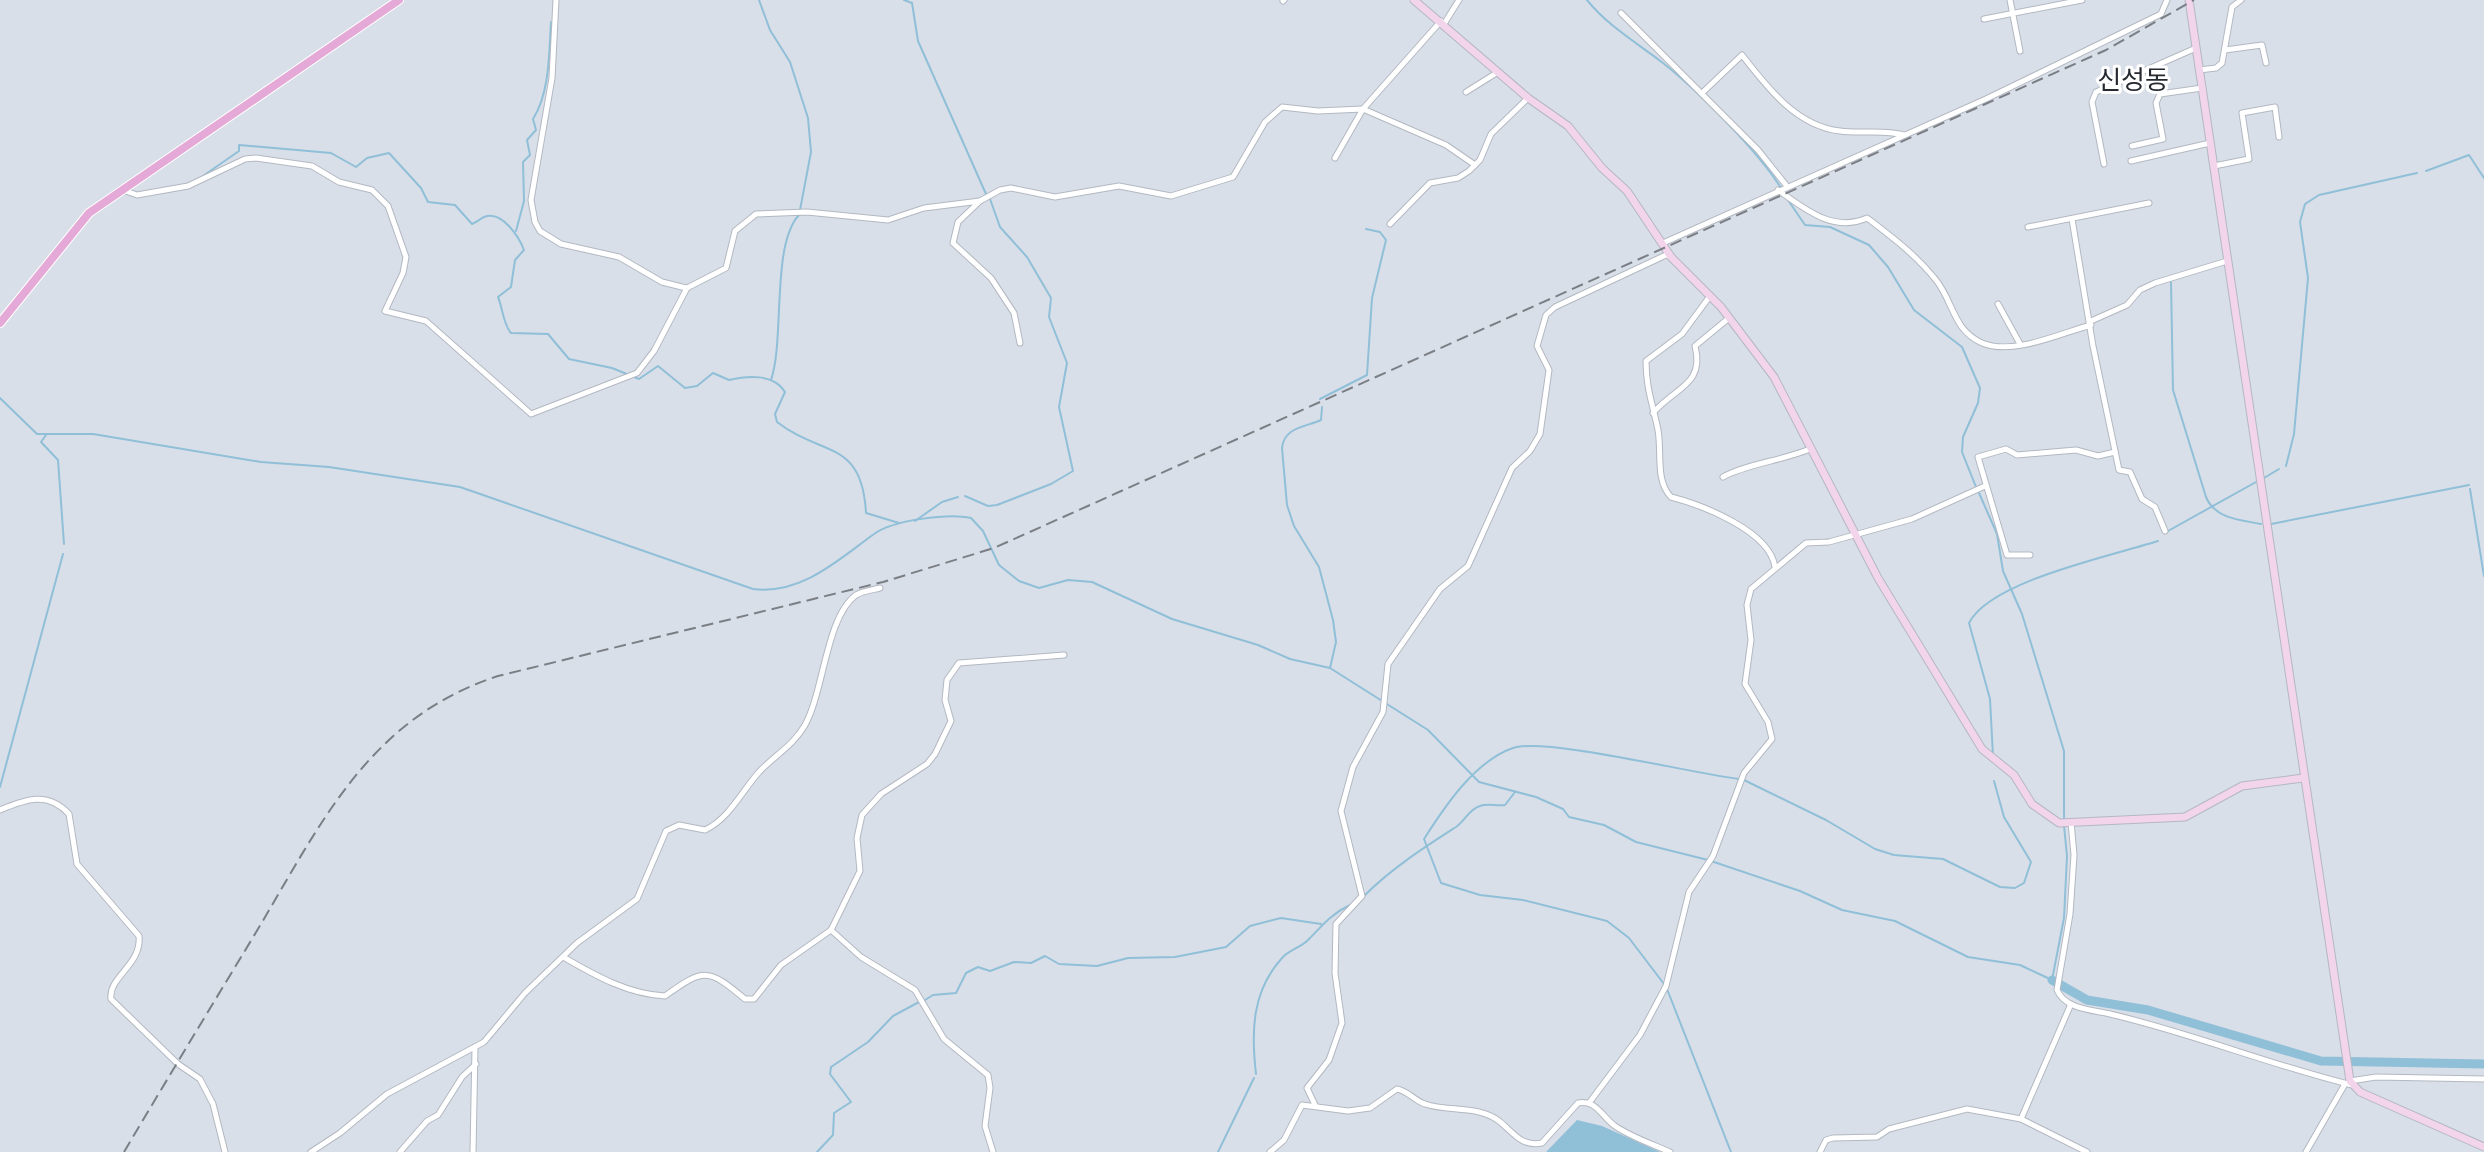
<svg xmlns="http://www.w3.org/2000/svg" width="2484" height="1152" font-family="'PT Sans','Noto Sans KR',sans-serif">
	<style>
		.water { fill: #90bfd8 }
		.lines { fill: none; stroke-linecap: round; stroke-linejoin: round }
		.stream { stroke: #90bfd8; stroke-width: 2 }
		.river { stroke: #90bfd8; stroke-width: 9 }
		.street-casing { stroke: #b3b8c1; stroke-width: 7 }
		.secondary-casing { stroke: #b3b8c1; stroke-width: 9 }
		.primary-casing { stroke: #fff; stroke-width: 10 }
		.street { stroke: #fff; stroke-width: 5 }
		.secondary { stroke: #f2d4eb; stroke-width: 7 }
		.primary { stroke: #e5a9d7; stroke-width: 8 }
		.rail { stroke: #7b7f85; stroke-width: 2; stroke-dasharray: 12 6; stroke-linecap: butt }
		.labels { text-anchor: middle; stroke-width: 6; stroke-linejoin: round; paint-order: stroke }
		.quarter-label { font-size: 26px; fill: #252930; stroke: #fff }
	</style>
	<rect width="100%" height="100%" fill="#d9dfe8"/>
	<polygon class="water" points="1577,1120 1602,1126 1660,1152 1546,1152"/>
	<g class="lines">
		<g class="stream">
			<polyline points="759,0 770,30 790,62 808,118 811,152 800,210"/>
			<polyline points="904,0 912,3 918,41 986,194"/>
			<path d="M1587 0C1608 26 1637 43 1663 63 1697 90 1758 151 1781 188"/>
			<polyline points="2426,171 2469,155 2484,178"/>
			<path d="M203 176 239 151V145L331 153 356 167 367 158 389 153 421 188 428 202 455 205 472 224C477 222 480 219 484 217 502 210 519 237 524 250L515 260 511 287 498 297C503 309 503 324 511 333L548 334 569 359 612 368 639 379 658 366 685 388 697 386 713 373 729 380C746 376 774 373 785 392L775 414 777 422C822 457 862 439 866 513L899 523"/>
			<polyline points="1788,200 1805,225 1830,227 1869,245 1888,267 1914,310 1962,347 1980,388 1978,403 1963,437 1962,452 1976,487"/>
			<path d="M516 231 524 201 523 162 530 155 527 140 536 130 533 119C550 92 549 53 551 22"/>
			<path d="M2171 282 2173 390 2206 497C2215 519 2241 520 2261 524"/>
			<path d="M771 380C785 339 771 245 799 215"/>
			<path d="M0 398 37 434H93L261 462 329 467 460 487 753 589C801 595 838 560 874 534 893 520 949 513 971 518L983 531 999 565 1019 581 1039 588 1068 580 1092 582 1172 619 1258 645 1290 659 1330 668 1428 730 1479 782 1536 797 1563 809 1569 817 1604 825 1636 842 1708 860 1800 891 1842 910 1895 921 1968 957 2020 965 2052 980 2064 918 2067 856 2064 826"/>
			<polyline points="1320,399 1367,375 1372,298 1386,240 1380,232 1366,229"/>
			<path d="M1322 407 1321 420C1306 427 1284 427 1282 448L1287 505 1294 526 1319 567 1333 620 1336 642 1330 668"/>
			<polyline points="46,435 41,442 58,460 64,544"/>
			<polyline points="2286,466 2294,434 2308,278 2300,222 2305,204 2319,195 2417,173"/>
			<polyline points="2264,478 2279,469"/>
			<polyline points="2470,489 2484,576"/>
			<polyline points="1979,493 1997,534 2003,571 2022,614 2064,751 2064,819"/>
			<polyline points="965,496 988,506 997,505 1051,484 1073,471 1059,407 1067,363 1049,317 1051,298 1027,257 1000,227 990,199"/>
			<polyline points="915,521 942,502 958,497"/>
			<polyline points="2271,524 2469,485"/>
			<polyline points="2168,531 2256,482"/>
			<path d="M1993 756 1990 699 1969 623C1990 581 2111 556 2158 541"/>
			<polyline points="1744,780 1826,820 1875,849 1894,855 1943,859 2000,887 2015,888 2024,883 2031,862 2004,817 1994,781"/>
			<polyline points="0,787 63,554"/>
			<path d="M1365 895C1392 868 1425 847 1456 827 1465 821 1469 809 1480 806 1487 803 1497 806 1505 805L1515 792"/>
			<path d="M1664 984 1629 938 1607 921 1523 900 1480 895 1441 883 1424 839C1445 806 1475 761 1513 748 1545 737 1695 774 1739 779"/>
			<polyline points="1667,989 1731,1152"/>
			<polyline points="925,1000 933,995 956,993 966,973 978,967 990,971 1014,962 1031,963 1045,956 1059,964 1097,966 1128,958 1175,957 1226,947 1250,926 1281,918 1321,924"/>
			<path d="M1256 1074C1251 1031 1252 991 1282 958 1289 950 1300 948 1308 940 1322 926 1331 914 1350 905"/>
			<polyline points="817,1152 833,1135 834,1113 851,1102 830,1074 831,1067 868,1042 893,1016 919,1002"/>
			<polyline points="1218,1152 1254,1078"/>
		</g>
		<polyline class="river" points="2052,980 2087,1000 2148,1010 2321,1061 2484,1064"/>
		<g class="street-casing">
			<g id="street">
				<polyline points="556,0 552,78 531,200 535,222 540,231 561,244 619,257 662,282 686,288"/>
				<polyline points="2010,0 2020,51"/>
				<polyline points="1283,1 1284,0"/>
				<polyline points="1621,13 1758,150 1786,185"/>
				<polyline points="1984,19 2082,0"/>
				<polyline points="1444,24 1459,0"/>
				<polyline points="2225,50 2262,45 2266,63"/>
				<polyline points="2199,70 2216,68 2222,63 2232,7 2241,0"/>
				<polyline points="1466,92 1498,72"/>
				<path d="M1702 93 1742 55C1767 87 1796 126 1840 131 1861 134 1883 129 1904 135"/>
				<polyline points="2132,146 2163,139 2156,103 2160,94 2202,88"/>
				<polyline points="1335,158 1363,109 1441,21"/>
				<polyline points="2131,161 2210,143"/>
				<polyline points="2104,164 2092,102 2096,92 2196,48"/>
				<polyline points="2214,166 2249,159 2242,113 2275,107 2279,137"/>
				<polyline points="123,190 137,195 188,186 245,159 256,158 312,166 339,182 372,190 388,206 406,257 403,273 385,311 426,321 531,414 637,373 654,351 687,288 726,268 735,231 756,214 807,212 888,220 924,208 980,201"/>
				<path d="M1778 190C1805 209 1833 233 1867 218 1892 237 1916 255 1936 280 1954 303 1953 330 1982 343 2013 356 2061 333 2091 325"/>
				<polyline points="2072,219 2093,346 2119,470 2130,472 2142,499 2155,507 2165,531"/>
				<polyline points="1390,224 1430,183 1458,178 1469,171 1480,160 1491,134 1528,98"/>
				<polyline points="2028,227 2149,203"/>
				<polyline points="1663,243 1986,99 2161,14 2167,0"/>
				<path d="M1710 296 1682 334 1646 361C1646 389 1653 405 1658 430 1662 451 1655 481 1671 497 1702 505 1770 531 1775 567"/>
				<polyline points="1998,304 2020,344"/>
				<polyline points="2091,321 2127,305 2140,290 2155,283 2227,261"/>
				<polyline points="1020,343 1014,313 991,278 953,243 958,222 980,201 1000,190 1011,188 1055,197 1119,186 1171,196 1233,177 1265,122 1282,107 1318,111 1363,109 1446,145 1475,165"/>
				<path d="M1653 413C1675 387 1705 385 1695 346L1729 318"/>
				<path d="M1723 477C1743 465 1784 460 1810 449"/>
				<polyline points="2030,555 2007,555 1978,457 2006,449 2017,455 2076,450 2098,456 2115,452"/>
				<path d="M0 810C26 799 48 791 69 814L77 864 139 936C142 965 108 977 111 999L178 1064 200 1079 213 1104 225 1152"/>
				<path d="M2071 822 2074 855 2070 914 2057 990C2065 1009 2092 1010 2110 1014 2192 1033 2270 1065 2352 1085"/>
				<polyline points="831,930 861,957 915,990 944,1039 988,1075 990,1088 985,1126 993,1152"/>
				<path d="M565 958C596 976 628 994 665 996 704 968 708 968 745 999H754L781 965 831 930 860 871 857 838 862 815 881 794 927 764 935 754 951 721 945 700 947 680 959 663 1064 655"/>
				<polyline points="2350,1081 2376,1077 2484,1079"/>
				<polyline points="1589,1103 1640,1035 1666,986 1689,892 1713,856 1744,773 1772,739 1768,722 1745,684 1751,640 1747,605 1751,589 1806,543 1829,542 1912,519 1985,486"/>
				<polyline points="1315,1105 1307,1088 1329,1060 1342,1023 1335,973 1336,924 1362,896 1341,811 1353,767 1383,712 1388,664 1440,589 1468,566 1512,468 1530,451 1540,434 1549,370 1537,346 1546,315 1555,307 1666,255 1671,257"/>
				<polyline points="2021,1119 2071,1004"/>
				<path d="M311 1152 340 1133 387 1094 484 1042 525 993 577 943 637 899 666 831 679 825 705 830C729 819 742 791 759 772 775 755 793 746 805 725 824 691 826 617 856 595 863 591 872 590 880 588"/>
				<polyline points="400,1152 427,1121 438,1115 462,1077 476,1064"/>
				<polyline points="473,1152 475,1047"/>
				<path d="M1270 1152 1284 1140 1302 1105 1348 1111 1370 1108 1397 1089C1408 1091 1415 1101 1425 1104 1448 1112 1478 1105 1499 1121 1514 1133 1521 1147 1542 1143L1578 1103C1596 1099 1602 1117 1615 1126 1631 1137 1652 1144 1670 1152"/>
				<polyline points="1820,1152 1826,1140 1833,1138 1877,1137 1889,1129 1967,1109 2021,1119 2087,1152"/>
				<polyline points="2306,1152 2345,1084"/>
			</g>
		</g>
		<g class="secondary-casing">
			<g id="secondary">
				<polyline points="1414,0 1528,98 1568,126 1602,168 1627,191 1671,257 1721,307 1774,377 1878,578 1982,749 2014,775 2032,804 2059,823 2185,817 2242,786 2303,778"/>
				<polyline points="2189,0 2350,1081 2360,1092 2484,1147"/>
			</g>
		</g>
		<g class="primary-casing">
			<polyline id="primary" points="0,323 89,213 399,0"/>
		</g>
		<use href="#street" class="street"/>
		<use href="#secondary" class="secondary"/>
		<use href="#primary" class="primary"/>
		<path class="rail" d="M124 1152C166 1081 209 1010 252 939 319 828 366 719 498 676L883 582 994 548 2106 50 2194 0"/>
	</g>
	<g class="labels">
		<g class="quarter-label">
			<text x="2133" y="89">신성동</text>
		</g>
	</g>
</svg>
